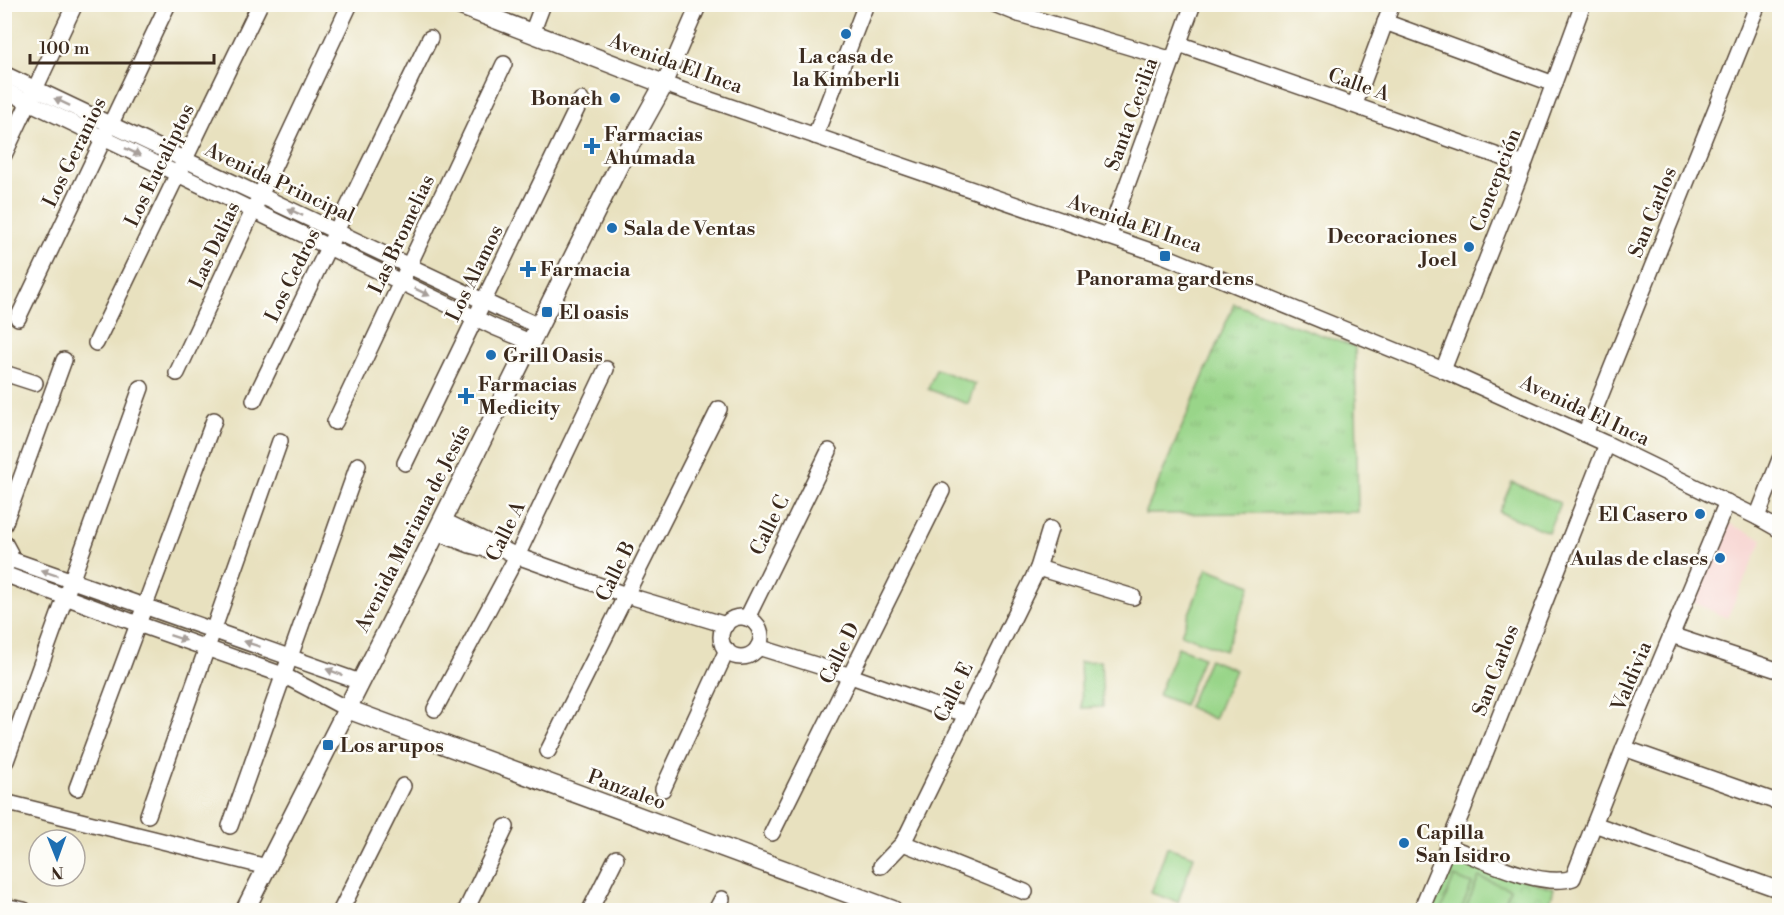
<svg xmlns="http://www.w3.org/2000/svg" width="1784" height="915" font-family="'Libre Bodoni',serif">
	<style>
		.built { fill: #f7d0cd }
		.grass { fill: url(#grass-tufts); stroke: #6a8054; stroke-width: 1.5 }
		.park { fill: url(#park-crowns); stroke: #6a8054; stroke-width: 1.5 }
		.pitch { fill: #99d589; stroke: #6a8054; stroke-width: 1.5 }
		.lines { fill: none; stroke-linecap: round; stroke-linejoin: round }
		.minor-casing { stroke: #554536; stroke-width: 18 }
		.tertiary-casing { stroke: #554536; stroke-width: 21 }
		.minor { stroke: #fff; stroke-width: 15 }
		.tertiary { stroke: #fff; stroke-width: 18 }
		.oneway { fill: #a79f9a }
		.poi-dot { fill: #1f6fb2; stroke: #fdfcf7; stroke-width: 2 }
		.labels { text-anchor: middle; stroke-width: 5; stroke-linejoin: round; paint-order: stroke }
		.poi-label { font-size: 20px; font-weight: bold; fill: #3b2a1e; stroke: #fdfcf7; text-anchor: start }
		.street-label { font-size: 20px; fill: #3b2a1e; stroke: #fdfcf7 }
	</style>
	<defs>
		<pattern id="grass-tufts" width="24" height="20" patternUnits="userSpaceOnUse" patternTransform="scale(1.5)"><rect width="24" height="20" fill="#99d589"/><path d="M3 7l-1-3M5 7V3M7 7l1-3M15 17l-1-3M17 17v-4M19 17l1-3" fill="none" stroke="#85b776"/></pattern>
		<pattern id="park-crowns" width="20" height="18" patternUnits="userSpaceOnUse" patternTransform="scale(1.5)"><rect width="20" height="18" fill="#99d589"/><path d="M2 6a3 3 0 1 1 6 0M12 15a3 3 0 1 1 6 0" fill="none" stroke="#85b776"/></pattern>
	</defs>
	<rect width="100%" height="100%" fill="#fdfcf7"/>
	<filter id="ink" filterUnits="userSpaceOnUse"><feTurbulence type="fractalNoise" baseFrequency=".0167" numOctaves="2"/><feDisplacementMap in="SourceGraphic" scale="12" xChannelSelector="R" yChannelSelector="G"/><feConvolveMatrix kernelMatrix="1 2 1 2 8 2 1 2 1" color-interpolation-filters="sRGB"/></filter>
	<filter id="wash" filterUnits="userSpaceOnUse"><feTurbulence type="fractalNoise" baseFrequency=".008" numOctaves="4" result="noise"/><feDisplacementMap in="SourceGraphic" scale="24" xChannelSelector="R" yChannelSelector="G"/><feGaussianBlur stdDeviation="1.35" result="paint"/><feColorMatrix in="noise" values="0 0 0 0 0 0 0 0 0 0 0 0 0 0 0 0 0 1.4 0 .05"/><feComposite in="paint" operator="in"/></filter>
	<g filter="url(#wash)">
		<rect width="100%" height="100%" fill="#e8e1bf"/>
		<polygon class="built" points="1726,522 1763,539 1727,618 1691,601"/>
		<polygon class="grass" points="1234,304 1355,347 1358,512 1145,514"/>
		<polygon class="park" points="1454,859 1554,888 1548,910 1519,909 1518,910 1432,910"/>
		<g class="pitch">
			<polygon points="936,369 975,384 968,404 928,389"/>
			<polygon points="1512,482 1560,503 1548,532 1499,512"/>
			<polygon points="1207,568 1251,585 1225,651 1181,634"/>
			<polygon points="1178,647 1203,657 1184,705 1158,695"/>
			<polygon points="1209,659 1235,670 1214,719 1188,707"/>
			<polygon points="1101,661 1103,707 1082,708 1080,662"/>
			<polygon points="1167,847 1194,856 1178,902 1151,893"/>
			<polygon points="1454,877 1472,884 1461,910 1441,910"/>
			<polygon points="1479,877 1510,889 1502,910 1465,910"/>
		</g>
	</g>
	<g filter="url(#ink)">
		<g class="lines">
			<g class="minor-casing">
				<g id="minor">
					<polyline points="699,4 664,84 1165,256 1443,370 1607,444 1757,517 1780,530"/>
					<polyline points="994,4 1019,14 1022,5"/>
					<polyline points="1019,14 1173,60"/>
					<polyline points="1385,22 1554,84"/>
					<polyline points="532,33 543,4"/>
					<polyline points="1179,44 1524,165"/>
					<polyline points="4,74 500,309 539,326"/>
					<polyline points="4,90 494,327 530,342"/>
					<polyline points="1355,104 1392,4"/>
					<polyline points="815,136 866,4"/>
					<polyline points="4,155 75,4"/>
					<polyline points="1108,237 1193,4"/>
					<polyline points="18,318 168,4"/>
					<polyline points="96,343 260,4"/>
					<polyline points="1443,370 1524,165 1583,4"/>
					<polyline points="4,373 35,383"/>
					<polyline points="177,373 350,4"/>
					<polyline points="254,400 430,38"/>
					<polyline points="335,422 504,64"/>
					<polyline points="1585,434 1758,4"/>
					<polyline points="405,463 581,100"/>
					<polyline points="1757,517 1780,459"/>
					<polyline points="442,520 517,556 626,595 726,625"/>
					<polyline points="4,525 64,360"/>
					<polyline points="436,532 470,545 493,551"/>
					<polyline points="4,542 10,553 6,566"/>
					<polyline points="10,559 360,682"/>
					<polyline points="1038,568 1133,597"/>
					<polyline points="4,574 138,624 283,675 347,709"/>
					<circle cx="741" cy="637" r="20"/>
					<polyline points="747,618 829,451"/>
					<polyline points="1671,635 1780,671"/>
					<polyline points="758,647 851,676 938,707 965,713"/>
					<polyline points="435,709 517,556 606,369"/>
					<polyline points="1624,748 1780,803"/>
					<polyline points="548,751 719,409"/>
					<polyline points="6,761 141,388"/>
					<polyline points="77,788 214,420"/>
					<polyline points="663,789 727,650"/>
					<polyline points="4,802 267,867"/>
					<polyline points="148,815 280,441"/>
					<polyline points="1594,824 1780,890"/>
					<polyline points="230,826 358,465"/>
					<polyline points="772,833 942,491"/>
					<polyline points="903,843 1025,892"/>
					<path d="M1447 846C1480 858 1539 889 1573 878L1624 748 1727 502"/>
					<polyline points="881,866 903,843 1038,568 1050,529"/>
					<polyline points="4,906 24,910"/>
					<polyline points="341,910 403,786"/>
					<polyline points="466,910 506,827"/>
					<polyline points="590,910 616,858"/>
					<polyline points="716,910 722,899"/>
					<polyline points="1421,910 1462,812 1607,444"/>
				</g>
			</g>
			<g class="tertiary-casing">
				<g id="tertiary">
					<polyline points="347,709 893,910"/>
					<polyline points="245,910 414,577 620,163 664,84 456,4"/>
				</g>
			</g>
			<use href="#minor" class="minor"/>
			<use href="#tertiary" class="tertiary"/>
		</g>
		<defs><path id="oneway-solid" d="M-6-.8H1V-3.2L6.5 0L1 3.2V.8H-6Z" transform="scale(1.5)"/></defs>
		<g class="oneway">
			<use href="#oneway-solid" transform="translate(62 102) rotate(-155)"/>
			<use href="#oneway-solid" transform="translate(133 152) rotate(26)"/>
			<use href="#oneway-solid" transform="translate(295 212) rotate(-155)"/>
			<use href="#oneway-solid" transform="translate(422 292) rotate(26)"/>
			<use href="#oneway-solid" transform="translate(49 573) rotate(-161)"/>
			<use href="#oneway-solid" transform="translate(178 638) rotate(18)"/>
			<use href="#oneway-solid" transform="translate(252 644) rotate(-161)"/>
			<use href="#oneway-solid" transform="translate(334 672) rotate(-159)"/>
		</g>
	</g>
	<g class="poi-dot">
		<circle cx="846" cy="34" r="6"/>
		<circle cx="615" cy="98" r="6"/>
		<path d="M589 137h6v6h6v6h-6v6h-6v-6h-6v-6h6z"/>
		<circle cx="612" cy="228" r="6"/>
		<circle cx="1469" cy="247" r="6"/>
		<rect x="1159" y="250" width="12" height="12" rx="3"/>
		<path d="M525 260h6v6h6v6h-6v6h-6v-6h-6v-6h6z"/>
		<rect x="541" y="306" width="12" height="12" rx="3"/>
		<circle cx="491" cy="355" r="6"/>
		<path d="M463 387h6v6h6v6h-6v6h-6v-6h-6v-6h6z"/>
		<circle cx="1700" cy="514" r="6"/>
		<circle cx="1720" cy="558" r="6"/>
		<rect x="322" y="739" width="12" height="12" rx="3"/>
		<circle cx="1404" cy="843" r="6"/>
	</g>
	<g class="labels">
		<g class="poi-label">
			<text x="846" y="63" text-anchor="middle">La casa de<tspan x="846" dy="23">la Kimberli</tspan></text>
			<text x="603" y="105" text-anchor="end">Bonach</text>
			<text x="604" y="141">Farmacias<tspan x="604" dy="23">Ahumada</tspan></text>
			<text x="624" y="235">Sala de Ventas</text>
			<text x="1457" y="243" text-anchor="end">Decoraciones<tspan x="1457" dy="23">Joel</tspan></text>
			<text x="540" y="276">Farmacia</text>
			<text x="1165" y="285" text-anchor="middle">Panorama gardens</text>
			<text x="559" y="319">El oasis</text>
			<text x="503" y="362">Grill Oasis</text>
			<text x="478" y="391">Farmacias<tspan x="478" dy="23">Medicity</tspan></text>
			<text x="1688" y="521" text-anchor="end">El Casero</text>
			<text x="1708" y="565" text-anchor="end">Aulas de clases</text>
			<text x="340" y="752">Los arupos</text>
			<text x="1416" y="839">Capilla<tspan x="1416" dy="23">San Isidro</tspan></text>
		</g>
		<g class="street-label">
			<text transform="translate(676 63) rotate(20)" y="7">Avenida El Inca</text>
			<text transform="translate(1359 84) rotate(19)" y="7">Calle A</text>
			<text transform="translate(1131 114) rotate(-70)" y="7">Santa Cecilia</text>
			<text transform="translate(74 152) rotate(-64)" y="7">Los Geranios</text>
			<text transform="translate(159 165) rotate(-64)" y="7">Los Eucaliptos</text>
			<text transform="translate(1495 180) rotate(-69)" y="7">Concepción</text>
			<text transform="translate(280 182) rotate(25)" y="7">Avenida Principal</text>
			<text transform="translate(1652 212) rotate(-68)" y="7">San Carlos</text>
			<text transform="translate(1135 223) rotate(19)" y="7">Avenida El Inca</text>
			<text transform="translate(401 234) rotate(-65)" y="7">Las Bromelias</text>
			<text transform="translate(214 245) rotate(-65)" y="7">Las Dalias</text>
			<text transform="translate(474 273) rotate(-64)" y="7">Los Alamos</text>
			<text transform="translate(292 275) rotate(-64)" y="7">Los Cedros</text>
			<text transform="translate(1585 410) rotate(25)" y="7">Avenida El Inca</text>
			<text transform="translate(769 525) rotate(-64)" y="7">Calle C</text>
			<text transform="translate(412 528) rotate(-63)" y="7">Avenida Mariana de Jesús</text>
			<text transform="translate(505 531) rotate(-64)" y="7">Calle A</text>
			<text transform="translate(615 571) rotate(-64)" y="7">Calle B</text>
			<text transform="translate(839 653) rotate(-64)" y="7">Calle D</text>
			<text transform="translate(1495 670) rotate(-69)" y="7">San Carlos</text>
			<text transform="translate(1631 676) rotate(-67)" y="7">Valdivia</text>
			<text transform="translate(953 692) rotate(-64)" y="7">Calle E</text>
			<text transform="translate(627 789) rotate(20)" y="7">Panzaleo</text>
		</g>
	</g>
	<rect width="1784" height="915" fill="none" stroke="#fdfcf7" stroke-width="24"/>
	<g transform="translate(57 858) rotate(179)"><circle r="28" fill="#fdfcf7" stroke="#afa8a0" stroke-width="1.5"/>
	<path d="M0-4.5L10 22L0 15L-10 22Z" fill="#1f6fb2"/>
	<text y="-9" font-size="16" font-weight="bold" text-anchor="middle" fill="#3b2a1e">N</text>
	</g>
	<path d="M30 54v9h184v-9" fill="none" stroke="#3b2a1e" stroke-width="3"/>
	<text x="39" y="54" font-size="18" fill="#3b2a1e" stroke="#fdfcf7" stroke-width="4.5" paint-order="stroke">100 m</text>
</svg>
